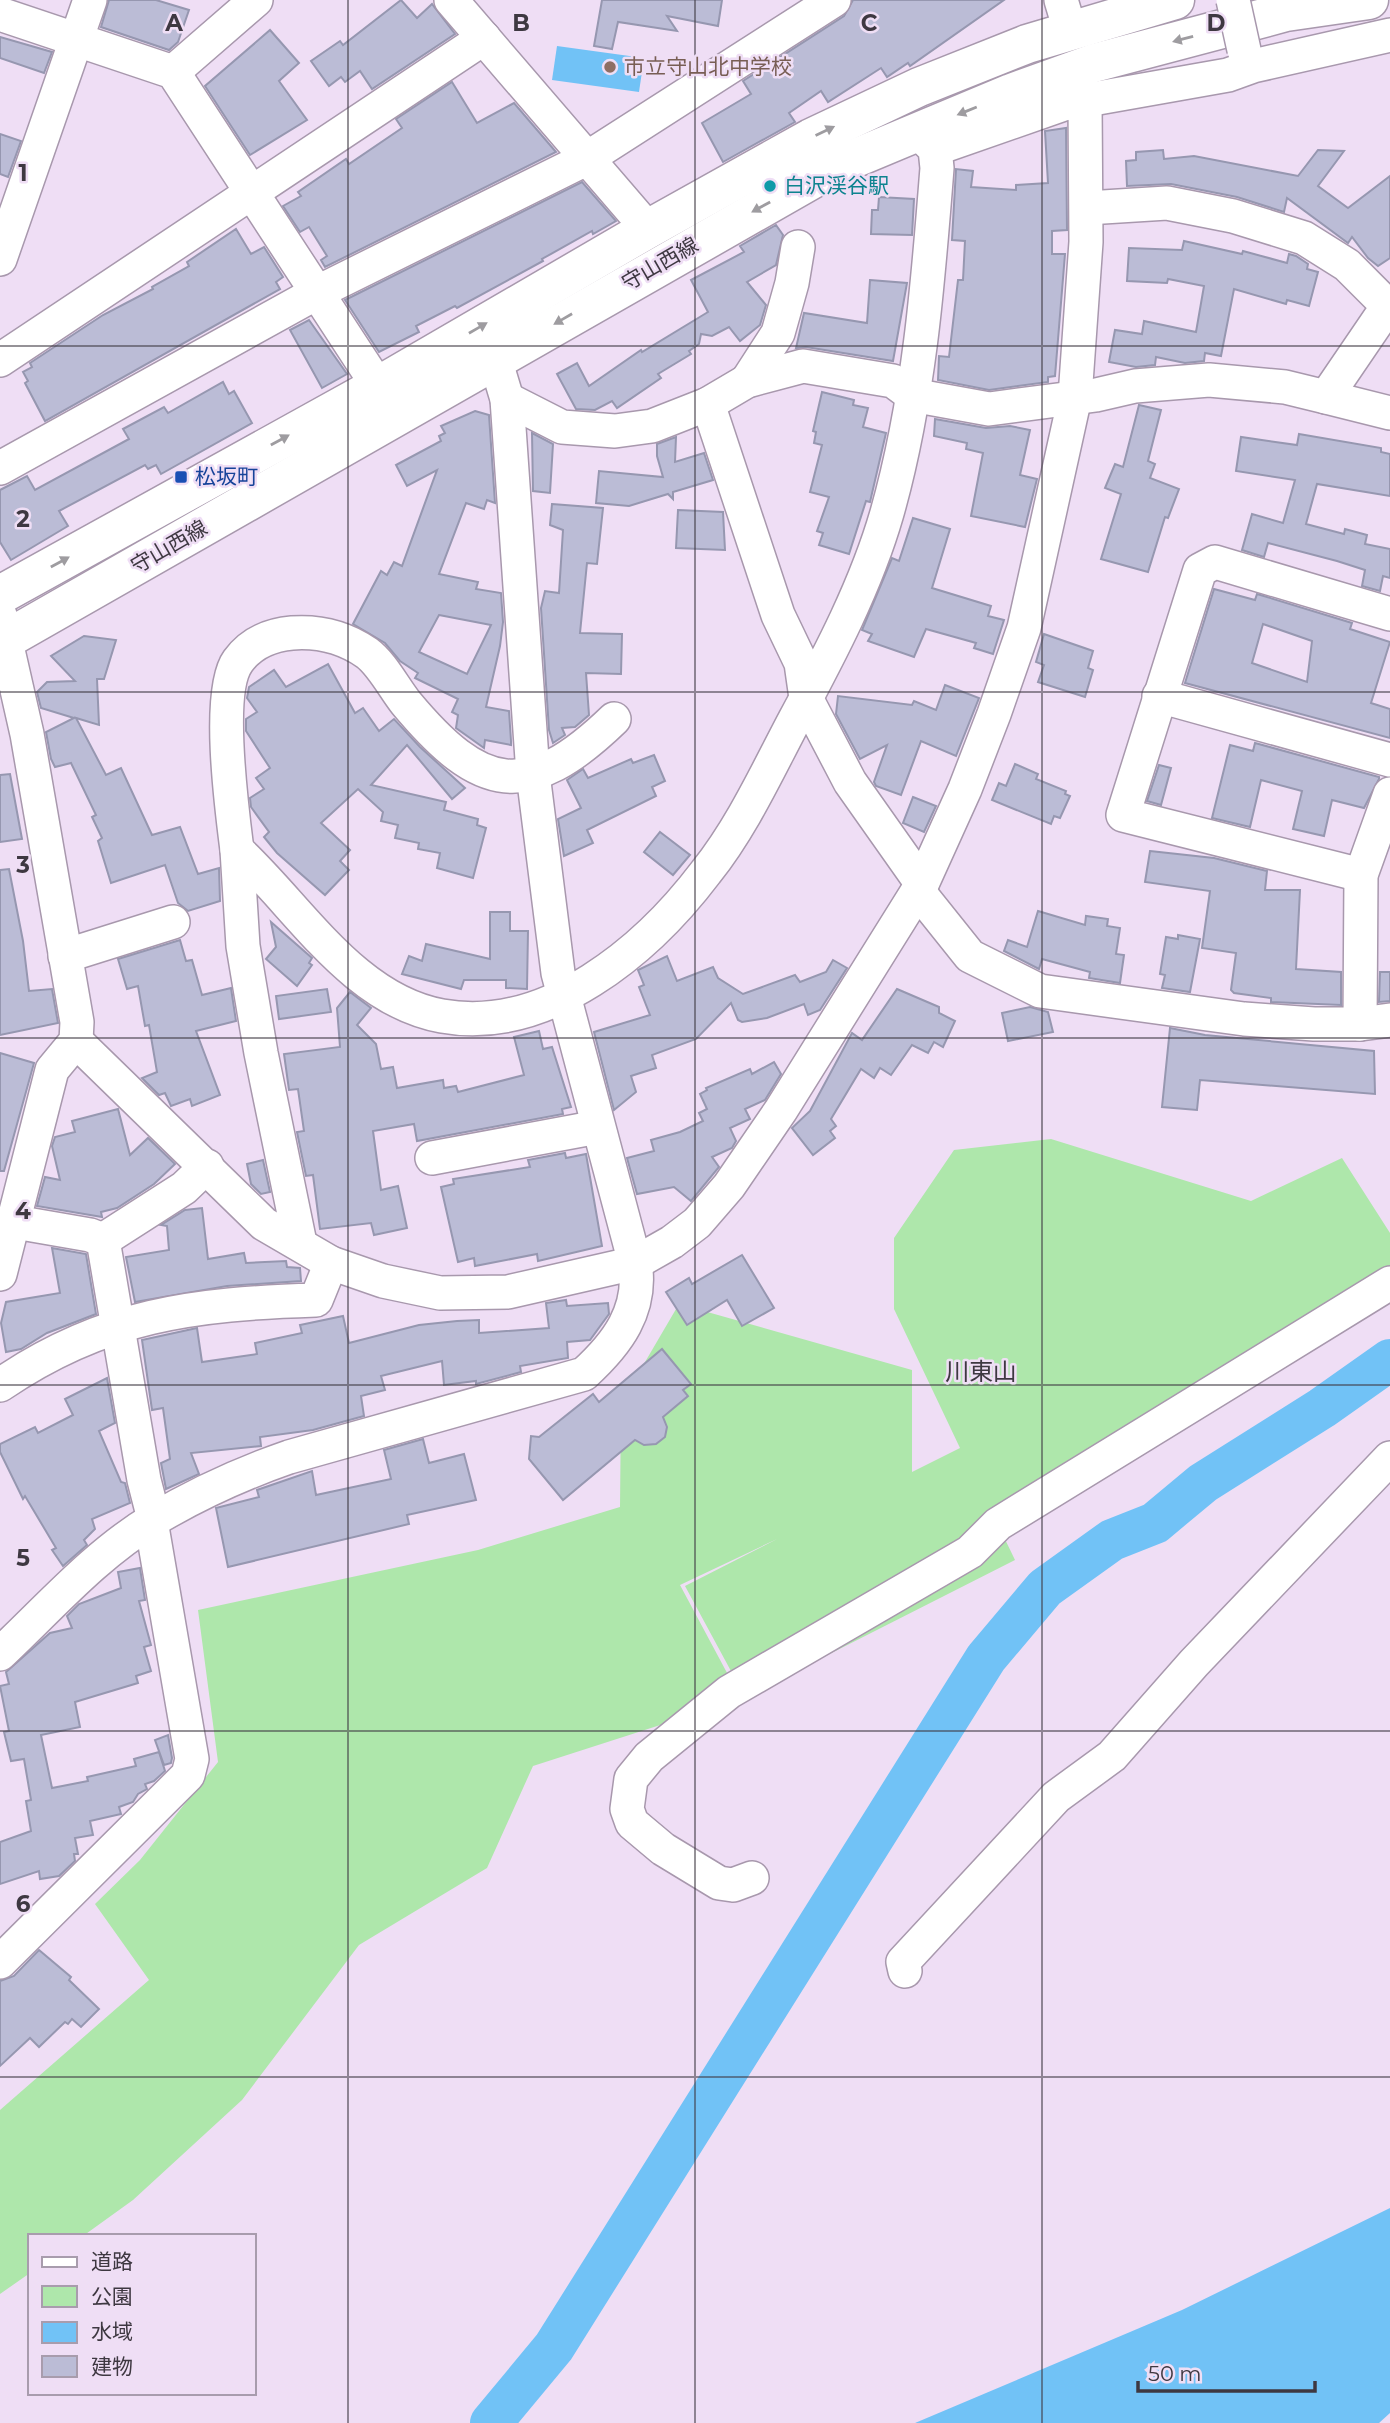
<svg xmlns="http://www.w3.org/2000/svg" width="1390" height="2423" font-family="Montserrat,'Noto Sans JP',sans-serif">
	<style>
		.green { fill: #aee7ab }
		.water { fill: #71c2f6 }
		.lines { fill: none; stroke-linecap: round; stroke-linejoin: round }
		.river { stroke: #71c2f6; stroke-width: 42 }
		.building { fill: #bbbcd6; stroke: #9697b0; stroke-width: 2; fill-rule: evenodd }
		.minor-casing { stroke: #a898ad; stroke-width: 36 }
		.major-casing { stroke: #a898ad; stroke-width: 41 }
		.minor { stroke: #fff; stroke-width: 33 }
		.major { stroke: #fff; stroke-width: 38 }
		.minor-bridge-casing { stroke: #a898ad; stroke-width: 36; stroke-linecap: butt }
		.minor-bridge { stroke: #fff; stroke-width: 33 }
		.oneway { fill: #9e9ca0 }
		.grid { fill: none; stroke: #3e3841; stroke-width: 2; stroke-opacity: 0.55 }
		.education-dot { fill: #8d6e63; stroke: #efdef5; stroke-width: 2.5 }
		.culture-dot { fill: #0f9aa8; stroke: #efdef5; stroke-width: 2.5 }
		.transit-dot { fill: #1a4fb4; stroke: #efdef5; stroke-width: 2.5 }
		.labels { text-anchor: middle; stroke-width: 5; stroke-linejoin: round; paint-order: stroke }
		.education-label { font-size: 21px; fill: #785e54; stroke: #efdef5; text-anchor: start }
		.culture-label { font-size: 21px; fill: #0d838f; stroke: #efdef5; text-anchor: start }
		.street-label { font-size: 21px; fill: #3e3841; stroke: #efdef5 }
		.transit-label { font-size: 21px; fill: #164399; stroke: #efdef5; text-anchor: start }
		.quarter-label { font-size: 24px; fill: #3e3841; stroke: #efdef5 }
		.grid-label { font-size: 23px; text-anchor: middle; font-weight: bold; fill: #3e3841; stroke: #efdef5; stroke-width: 5; stroke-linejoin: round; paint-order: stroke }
	</style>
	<rect width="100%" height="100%" fill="#efdef5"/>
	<polygon class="green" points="1051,1139 1251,1201 1342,1158 1390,1233 1390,1270 1001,1531 1015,1560 745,1697 685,1586 777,1539 680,1585 741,1699 533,1766 487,1868 359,1945 242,2100 133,2200 83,2236 30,2236 30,2273 0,2294 0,2110 149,1980 95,1904 140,1860 218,1762 198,1610 478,1550 620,1507 621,1403 679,1304 912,1370 912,1472 960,1448 894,1309 894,1238 954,1150"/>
	<g class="water">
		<polygon points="557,46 644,58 639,92 552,80"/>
		<polygon points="1390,2208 1390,2413 1379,2423 915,2423 1182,2310"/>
	</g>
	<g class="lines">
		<polyline class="river" points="491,2423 554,2347 986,1658 1045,1588 1112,1540 1155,1523 1203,1483 1322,1408 1390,1360"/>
	</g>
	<g class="building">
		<polygon points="109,0 156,0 189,10 178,42 169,50 101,27"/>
		<polygon points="401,0 417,18 432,4 455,34 372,89 360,71 345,82 341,77 329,86 311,61 340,41 343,45"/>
		<polygon points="602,0 722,0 718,26 667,16 677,31 618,22 612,49 594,46"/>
		<polygon points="853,0 1004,0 910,66 908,63 887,77 881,68 828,102 821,91 789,113 795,122 723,162 702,123 751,94 743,81 844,16"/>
		<polygon points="270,30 299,63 279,81 307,120 250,155 205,86"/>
		<polygon points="0,37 52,52 44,73 0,58"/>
		<polygon points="452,82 477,123 514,103 556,152 325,267 321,260 327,256 309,227 300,232 283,206 301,196 298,192 346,159 349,164 402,128 396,119"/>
		<polygon points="1066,128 1067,230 1052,231 1052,254 1065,254 1055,376 1048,377 1048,382 989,390 938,380 939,356 949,357 958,280 963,280 965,241 952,240 956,169 973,171 971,187 1016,190 1016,185 1048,183 1045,131"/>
		<polygon points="0,134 21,141 8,177 0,174"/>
		<polygon points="1163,150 1164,159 1194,156 1298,176 1318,150 1344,151 1318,186 1348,208 1390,176 1390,258 1378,266 1368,258 1352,237 1348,243 1287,198 1284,212 1237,197 1171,184 1127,186 1126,161 1136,160 1136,152"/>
		<polygon points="582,182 616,221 593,234 592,231 542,259 543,261 457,308 455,306 416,326 419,332 379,352 345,300"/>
		<polygon points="879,197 914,199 912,235 871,234 872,210 878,210"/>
		<polygon points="776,225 783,235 776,265 747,282 766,305 760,325 740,341 729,327 712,336 701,334 699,344 689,351 691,354 658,374 661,378 617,408 612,401 595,410 576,409 557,374 577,363 589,386 641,350 642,352 708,312 691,280 744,252 740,246"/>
		<polygon points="236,229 251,254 264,247 283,277 276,282 280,289 45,421 25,383 28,381 23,372 32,367 30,363 103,315 153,289 152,287 189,266 187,262"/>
		<polygon points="1184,241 1242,254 1243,251 1287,263 1289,254 1296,256 1308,264 1307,269 1318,272 1309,306 1287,300 1286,304 1234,289 1221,356 1205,353 1204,361 1185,363 1156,357 1155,365 1136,367 1109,362 1115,330 1142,334 1144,321 1196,332 1204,286 1168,279 1167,283 1127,281 1129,248 1182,250"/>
		<polygon points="870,280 907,283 893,361 806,347 796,348 804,313 867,323"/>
		<polygon points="309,320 347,374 322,388 290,330"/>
		<polygon points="223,382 229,394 234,391 252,423 161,474 156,465 148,469 145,465 59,511 68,526 11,560 0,542 0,490 27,476 35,490 129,439 123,429 164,407 168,413"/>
		<polygon points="822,392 854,400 853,405 868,408 863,427 886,433 870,502 866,501 849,554 819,545 823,533 817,531 829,497 810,492 822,445 814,443 816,432 813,431"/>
		<polygon points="1139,405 1161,410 1148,461 1155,464 1150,478 1179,489 1168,518 1165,517 1148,572 1101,559 1121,494 1105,488 1115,464 1123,467"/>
		<path d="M475 411 489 415 495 503 487 500 484 509 466 503 439 574 478 582 476 589 501 593 503 622 500 646 486 707 509 711 511 741V745L485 740 484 748 456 728 458 715 452 712 458 699 415 678 418 673 400 661 385 643 353 624 381 571 387 575 394 562 402 566 437 470 407 486 396 465 441 441 439 436 445 433 441 426ZM439 615 491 625 467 674 419 652Z"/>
		<polygon points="935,419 986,428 1010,426 1030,430 1020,475 1037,479 1025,527 971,516 983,453 966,449 967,443 934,436"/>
		<polygon points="532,433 553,444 550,493 533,491"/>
		<polygon points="1299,434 1381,448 1381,452 1390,454 1390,496 1317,484 1306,524 1344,534 1345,529 1367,535 1365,544 1390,549 1390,578 1383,576 1380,591 1362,586 1365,570 1337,561 1268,543 1264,557 1242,550 1252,514 1283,523 1295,480 1236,471 1241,437 1297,445"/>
		<polygon points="676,437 675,462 704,453 713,480 673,492 673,499 668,494 629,506 596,503 599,471 663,477 657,456 657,444"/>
		<polygon points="552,504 603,508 597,564 587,563 580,633 622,634 621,674 586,673 589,715 575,727 562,728 565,735 553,743 549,730 541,608 545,591 559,593 563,530 550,525"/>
		<polygon points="678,510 723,512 725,550 676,548"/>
		<polygon points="913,518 950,529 932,588 991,606 988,616 1004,620 993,654 974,648 976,643 926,629 914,657 868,641 872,634 862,630 892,558 899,561"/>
		<path d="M1214 589 1255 600 1257 594 1352 623 1350 629 1390 642 1371 703 1390 709V738L1185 683ZM1263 624 1312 641 1307 682 1252 663Z"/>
		<polygon points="1044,634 1093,651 1088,668 1093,670 1085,697 1038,682 1044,665 1036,662"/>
		<polygon points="84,636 116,640 104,679 97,679 99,725 76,718 106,775 121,768 152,835 180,827 198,874 219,868 220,901 188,911 178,903 165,865 111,883 98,841 102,838 92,817 96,815 71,763 55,767 51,759 46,732 74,718 41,708 37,692 47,682 75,681 51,656"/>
		<polygon points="328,664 355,713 363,708 379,731 394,719 420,747 465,788 452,799 407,745 371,785 446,802 444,810 478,819 477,825 486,828 473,878 437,868 440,853 418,849 419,843 395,838 398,825 381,821 383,812 358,789 321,823 350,850 340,861 349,870 325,895 277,853 264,837 269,832 251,807 250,798 264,789 256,778 270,768 246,731 246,719 257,712 247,698 249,687 274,670 286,687"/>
		<polygon points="945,685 979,698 956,756 921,741 901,795 876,786 874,782 887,745 860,759 836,714 838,696 912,705 914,701 936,710"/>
		<polygon points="1255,743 1379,777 1379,779 1364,808 1332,800 1324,836 1293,829 1302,791 1261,780 1250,827 1212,818 1230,745 1253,751"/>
		<polygon points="654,755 665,781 652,787 656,796 587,830 593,843 564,856 558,819 581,808 567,780 583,769 588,778 631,759 633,763"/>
		<polygon points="1015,764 1038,774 1036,779 1066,791 1065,794 1070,796 1060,818 1054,816 1051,824 992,800 999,783 1006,786"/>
		<polygon points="1159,765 1171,768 1161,805 1147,801"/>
		<polygon points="10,774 22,839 0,842 0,775"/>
		<polygon points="913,797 936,806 924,832 903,823"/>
		<polygon points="660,832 690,855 673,875 644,852"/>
		<polygon points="1150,851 1214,858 1267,871 1265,890 1300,890 1296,969 1341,972 1341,1005 1271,1002 1271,998 1234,993 1231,990 1236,953 1202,948 1210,891 1145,882"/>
		<polygon points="9,869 23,941 29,991 52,989 58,1023 0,1035 0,870"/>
		<polygon points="1038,911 1085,925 1086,916 1108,919 1107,926 1120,928 1116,954 1124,955 1120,983 1089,978 1090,972 1042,959 1039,969 1004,951 1008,940 1027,947"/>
		<polygon points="490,912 510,912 510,931 528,931 527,989 506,988 506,980 464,980 461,989 402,974 409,956 422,961 426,944 490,959"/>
		<polygon points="271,922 312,958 309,963 312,965 297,986 266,959 276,947"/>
		<polygon points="1178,935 1200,939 1190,992 1162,988 1165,975 1160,974 1166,937 1178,939"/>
		<polygon points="180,940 186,961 192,960 202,995 231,988 236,1021 196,1031 220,1095 192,1106 190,1099 171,1106 165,1093 159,1095 142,1078 157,1072 149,1025 145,1026 138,986 127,989 118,959"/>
		<polygon points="667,956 677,981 713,967 718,978 743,994 795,975 800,982 826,972 833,960 847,968 820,1010 808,1015 804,1004 767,1018 742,1022 738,1020 731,1003 696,1039 652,1055 656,1068 631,1076 636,1092 614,1110 594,1032 650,1015 639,987 644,985 638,970"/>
		<polygon points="1380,972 1390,972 1390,1001 1379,1002"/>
		<polygon points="327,989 331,1012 279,1019 276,996"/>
		<polygon points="897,989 939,1007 939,1013 955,1021 943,1047 934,1042 928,1053 912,1045 891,1075 880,1068 874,1078 861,1069 831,1119 836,1126 830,1131 835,1138 813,1155 792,1128 810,1111 852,1033 862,1040"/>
		<polygon points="350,992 371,1008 357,1025 376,1044 381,1069 393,1067 397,1088 443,1080 444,1088 456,1086 458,1092 524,1075 514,1037 539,1031 543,1049 552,1047 571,1107 562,1109 563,1114 417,1141 414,1124 373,1131 381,1190 398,1186 407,1228 374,1235 371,1223 320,1229 313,1175 306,1176 297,1132 304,1131 298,1089 289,1090 284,1054 340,1047 337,1008"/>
		<polygon points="1030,1007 1048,1012 1053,1032 1008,1041 1002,1013"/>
		<polygon points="1170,1028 1205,1035 1374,1051 1375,1094 1200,1080 1197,1110 1162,1107"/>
		<polygon points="0,1053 34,1063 4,1171 0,1171"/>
		<polygon points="774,1062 781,1074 765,1100 745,1109 750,1119 730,1128 736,1141 732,1148 712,1157 719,1167 691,1201 674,1187 637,1194 627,1158 654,1151 651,1140 680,1132 703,1121 699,1113 707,1109 700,1094 707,1090 706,1088 750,1069 752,1074"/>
		<polygon points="118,1109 130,1155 148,1138 175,1164 154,1184 117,1208 101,1212 102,1217 37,1206 45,1177 60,1180 52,1146 55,1137 75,1132 72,1121"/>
		<polygon points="565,1153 566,1158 586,1154 602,1246 538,1261 537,1254 475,1266 474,1258 458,1262 441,1187 454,1184 453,1179 530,1167 528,1160"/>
		<polygon points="263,1160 270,1192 261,1194 251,1184 247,1164"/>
		<polygon points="202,1208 208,1259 244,1253 246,1263 286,1261 287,1267 300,1268 301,1281 227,1286 135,1302 126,1257 169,1250 167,1226 161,1225 185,1210"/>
		<polygon points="52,1248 86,1254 96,1314 47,1333 21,1349 6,1352 1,1323 6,1302 60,1293"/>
		<polygon points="742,1255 774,1308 742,1326 727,1300 687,1325 666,1292 689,1278 692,1284"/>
		<polygon points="566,1300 567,1306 608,1303 609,1314 590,1340 567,1342 568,1358 520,1366 521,1372 476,1384 476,1381 444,1385 442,1361 381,1376 385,1390 361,1396 364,1416 313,1430 260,1437 261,1446 191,1453 199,1474 166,1489 161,1463 170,1459 163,1408 152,1410 142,1340 197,1328 202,1362 257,1354 255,1343 302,1333 300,1325 343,1316 349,1343 419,1325 457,1321 479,1320 479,1333 549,1328 546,1303"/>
		<polygon points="662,1349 691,1384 683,1390 688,1396 663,1417 667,1427 665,1437 656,1444 644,1445 635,1440 563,1500 529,1459 531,1436 539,1437 593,1394 599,1402"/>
		<polygon points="107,1378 115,1423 99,1431 121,1482 125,1483 130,1503 92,1519 95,1529 84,1540 87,1545 63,1566 52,1550 56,1548 25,1496 23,1499 0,1452 0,1444 35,1427 38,1433 73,1415 65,1399"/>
		<polygon points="423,1439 429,1463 464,1454 476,1500 407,1515 409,1524 228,1567 216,1508 259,1497 257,1490 312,1471 316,1495 391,1479 384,1450"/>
		<polygon points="140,1568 145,1600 139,1601 151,1645 144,1647 151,1671 136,1676 138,1683 75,1702 80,1727 41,1735 52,1788 88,1781 87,1777 136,1766 134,1759 159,1752 165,1771 154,1781 145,1784 147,1789 138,1794 133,1802 119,1807 121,1814 90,1821 93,1835 75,1838 78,1854 74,1854 75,1861 59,1876 40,1879 39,1871 0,1884 0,1842 31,1831 26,1801 31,1800 24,1759 11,1761 4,1732 9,1731 0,1686 9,1684 6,1672 50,1633 72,1628 67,1616 79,1604 121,1588 118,1572"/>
		<polygon points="168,1735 172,1758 171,1763 164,1765 155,1740"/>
		<polygon points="39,1950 71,1977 69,1980 99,2009 81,2027 72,2019 68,2024 65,2022 39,2047 30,2038 0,2066 0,1981 14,1976"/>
	</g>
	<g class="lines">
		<g class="minor-casing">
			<g id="minor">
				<polyline points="451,0 648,229"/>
				<polyline points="1061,0 1070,30"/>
				<polyline points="0,14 173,72 378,386"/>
				<polyline points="173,72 256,0"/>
				<polyline points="935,149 1064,104 1228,75 1253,66 1390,35"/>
				<polyline points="0,259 90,0"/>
				<polyline points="0,360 484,38"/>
				<polyline points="747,381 778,333 792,283 798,247"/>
				<polyline points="1326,397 1390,413"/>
				<polyline points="507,399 562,427 615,431 652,426 708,404 747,381 803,366 893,381 912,395 989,409 1096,395 1135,386 1209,380 1285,387 1326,397 1388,306 1347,265 1304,238 1233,216 1167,203 1087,208"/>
				<polyline points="708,404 778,615 801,663 806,698 850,782 922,884"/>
				<polyline points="0,468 318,292 586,159 834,0"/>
				<polyline points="0,615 27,734 77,1022 76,1041 52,1070 0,1274"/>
				<polyline points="1159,696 1390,760"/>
				<path d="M237 850C232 811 216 691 238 661 251 643 270 635 292 633 319 631 344 637 367 653 382 664 394 688 406 703 480 792 527 803 614 719"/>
				<polyline points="1361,875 1123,815 1200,570 1215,562 1390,614"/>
				<polyline points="918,891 970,956 1040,991 1244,1019 1314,1024 1360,1024 1390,1020"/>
				<polyline points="65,956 173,922"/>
				<polyline points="1360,1024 1361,875 1390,794"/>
				<polyline points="76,1041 264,1224 331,1263 383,1281 440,1293 508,1292 635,1263 672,1242 697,1223 729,1186 781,1110 922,884 965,789 994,714 1024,628 1075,397 1086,242 1085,102"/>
				<polyline points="432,1158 598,1127"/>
				<polyline points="15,1222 90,1235 103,1240 144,1480 154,1519"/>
				<polyline points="103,1240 184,1188 207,1166"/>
				<path d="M300 1243 261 1053 243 946 237 850C299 907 353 1000 442 1016 547 1035 647 950 706 872 742 827 767 772 794 721 830 654 866 586 887 513 919 400 928 284 937 168L935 149 917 131"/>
				<path d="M0 1385C104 1314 194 1304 316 1300L331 1263"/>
				<path d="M0 1654C48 1609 96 1554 153 1520 195 1495 243 1473 289 1457L584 1374C617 1344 643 1310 635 1263L558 973 533 774 507 399 495 359"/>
				<polyline points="752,1878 733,1885 719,1883 663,1849 632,1823 627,1809 631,1779 649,1757 729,1692 970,1552 998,1524 1390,1283"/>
				<polyline points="0,1962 188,1775 192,1759 151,1521"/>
				<polyline points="905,1971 903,1962 1056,1797 1112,1756 1194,1663 1390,1458"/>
			</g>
		</g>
		<g class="major-casing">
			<g id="major">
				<polyline points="0,595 378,386 648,229 811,138 919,87 1027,44 1175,0"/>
				<polyline points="0,643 834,167 1011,93 1094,63 1286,12 1369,0"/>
			</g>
		</g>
		<use href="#minor" class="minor"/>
		<use href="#major" class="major"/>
		<g class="minor-bridge-casing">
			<polyline id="minor-bridge" points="1233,0 1244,50"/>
		</g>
		<use href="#minor-bridge" class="minor-bridge"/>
	</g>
	<defs><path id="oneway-solid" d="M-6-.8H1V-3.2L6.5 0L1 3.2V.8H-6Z" transform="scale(1.75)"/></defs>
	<g class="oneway">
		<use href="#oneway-solid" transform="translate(1183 39) rotate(165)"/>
		<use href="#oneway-solid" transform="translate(967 111) rotate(158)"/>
		<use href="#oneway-solid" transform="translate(825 131) rotate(-26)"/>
		<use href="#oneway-solid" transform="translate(761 207) rotate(151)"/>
		<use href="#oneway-solid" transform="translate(563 319) rotate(150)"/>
		<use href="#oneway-solid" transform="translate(478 328) rotate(-30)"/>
		<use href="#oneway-solid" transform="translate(280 440) rotate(-29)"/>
		<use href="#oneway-solid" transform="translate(60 562) rotate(-29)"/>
	</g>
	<path class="grid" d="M348 0V2423M695 0V2423M1042 0V2423M0 346H1390M0 692H1390M0 1038H1390M0 1385H1390M0 1731H1390M0 2077H1390"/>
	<circle class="education-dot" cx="610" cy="67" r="7"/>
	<circle class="culture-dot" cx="770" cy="186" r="7"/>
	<rect class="transit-dot" x="174" y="470" width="14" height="14" rx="3.5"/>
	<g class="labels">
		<g class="education-label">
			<text x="624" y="74">市立守山北中学校</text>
		</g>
		<g class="culture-label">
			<text x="784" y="193">白沢渓谷駅</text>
		</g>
		<g class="street-label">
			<text transform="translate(660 264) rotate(-30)" y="7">守山西線</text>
			<text transform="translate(169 547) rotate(-30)" y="7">守山西線</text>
		</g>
		<g class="transit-label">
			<text x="195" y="484">松坂町</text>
		</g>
		<g class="quarter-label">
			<text x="981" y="1380">川東山</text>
		</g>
	</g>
	<g class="grid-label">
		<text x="174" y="31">A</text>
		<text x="521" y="31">B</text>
		<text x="869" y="31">C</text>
		<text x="1216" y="31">D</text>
		<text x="23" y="181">1</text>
		<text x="23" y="527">2</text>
		<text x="23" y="873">3</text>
		<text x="23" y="1219">4</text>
		<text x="23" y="1566">5</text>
		<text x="23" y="1912">6</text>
	</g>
	<rect x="28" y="2234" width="228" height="161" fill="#efdef5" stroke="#a89cad" stroke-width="2"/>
	<rect x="42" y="2257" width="35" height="10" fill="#ffffff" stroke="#a89cad" stroke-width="2"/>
	<text x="91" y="2269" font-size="21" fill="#3e3841">道路</text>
	<rect x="42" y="2286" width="35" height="21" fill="#aee7ab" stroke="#a89cad" stroke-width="2"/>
	<text x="91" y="2304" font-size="21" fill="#3e3841">公園</text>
	<rect x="42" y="2322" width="35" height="21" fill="#71c2f6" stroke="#a89cad" stroke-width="2"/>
	<text x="91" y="2339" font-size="21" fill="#3e3841">水域</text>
	<rect x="42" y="2356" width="35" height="21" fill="#bbbcd6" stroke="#a89cad" stroke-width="2"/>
	<text x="91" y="2374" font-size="21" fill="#3e3841">建物</text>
	<path d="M1138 2381v10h177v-10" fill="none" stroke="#3e3841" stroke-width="3.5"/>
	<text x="1148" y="2381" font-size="21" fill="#3e3841" stroke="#efdef5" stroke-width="5" paint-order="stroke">50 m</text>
</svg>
